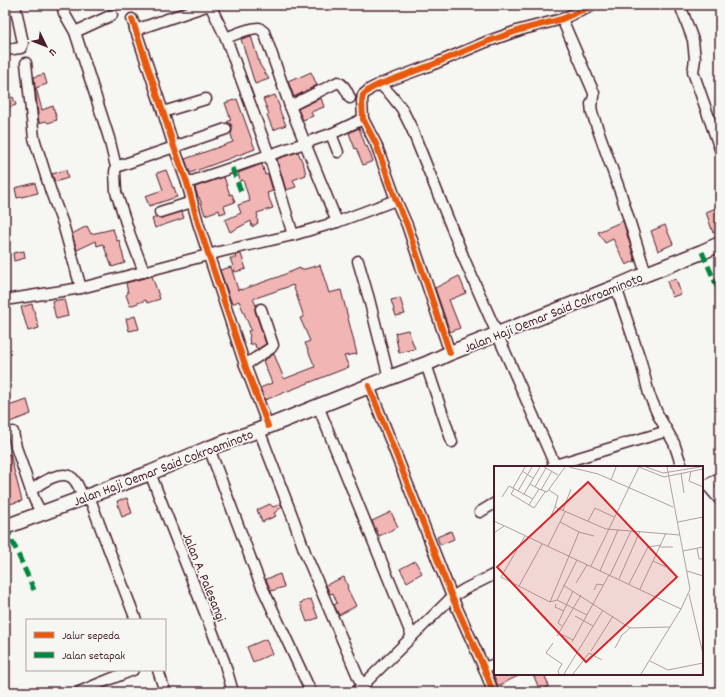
<svg xmlns="http://www.w3.org/2000/svg" width="725" height="697" font-family="Dekko,sans-serif">
	<style>
		.building { fill: #f1b5b4; stroke: #4a1f2b }
		.lines { fill: none; stroke-linecap: round; stroke-linejoin: round }
		.minor-casing { stroke: #4a1f2b; stroke-width: 13 }
		.highway-casing { stroke: #4a1f2b; stroke-width: 17 }
		.minor { stroke: #f6f6f2; stroke-width: 10 }
		.highway { stroke: #f6f6f2; stroke-width: 14 }
		.quiet { stroke: #00873e; stroke-width: 5; stroke-dasharray: 10 5; stroke-linecap: butt }
		.cycleway-casing { stroke: #f6f6f2; stroke-width: 8 }
		.cycleway { stroke: #e8590c; stroke-width: 6 }
		.labels { text-anchor: middle; stroke-width: 3.5; stroke-linejoin: round; paint-order: stroke }
		.street-label { font-size: 14px; fill: #4a1f2b; stroke: #f6f6f2 }
		.inset-road { fill: none; stroke: #b1a0a2; stroke-width: 1 }
		.view { fill: #d62828; fill-opacity: 0.15; stroke: #d62828; stroke-width: 2 }
		.inset-edge { fill: none; stroke: #4a1f2b; stroke-width: 2 }
	</style>
	<rect width="100%" height="100%" fill="#f6f6f2"/>
	<filter id="ink" filterUnits="userSpaceOnUse"><feTurbulence type="fractalNoise" baseFrequency=".025" numOctaves="2"/><feDisplacementMap in="SourceGraphic" scale="8" xChannelSelector="R" yChannelSelector="G"/><feConvolveMatrix kernelMatrix="1 2 1 2 8 2 1 2 1" color-interpolation-filters="sRGB"/></filter>
	<g filter="url(#ink)">
		<g class="building">
			<polygon points="251,36 260,65 269,79 255,84 241,39"/>
			<polygon points="311,72 317,85 294,97 288,81 297,77 298,78"/>
			<polygon points="44,74 47,84 36,88 42,110 53,106 57,120 48,123 46,121 39,123 34,77"/>
			<polygon points="275,95 280,108 279,109 286,125 273,130 267,115 269,114 263,99"/>
			<polygon points="13,97 16,105 5,109 5,100"/>
			<polygon points="321,98 324,107 311,112 313,116 303,120 298,109"/>
			<polygon points="237,99 255,149 190,173 185,159 233,142 231,134 232,131 232,127 231,124 227,122 231,120 225,103"/>
			<polygon points="359,128 366,147 367,146 373,161 363,165 356,148 355,149 349,133"/>
			<polygon points="298,152 304,166 306,175 293,180 296,187 286,190 277,159"/>
			<polygon points="262,164 265,175 268,174 273,191 267,193 273,208 257,213 258,217 257,218 258,223 252,227 251,221 230,232 225,220 241,213 238,205 250,201 243,180 240,181 238,173"/>
			<polygon points="66,170 68,178 55,182 52,174"/>
			<polygon points="166,170 173,188 174,187 177,197 149,206 145,196 163,190 157,173"/>
			<polygon points="224,177 230,195 232,194 235,202 224,206 226,212 220,214 219,210 205,215 199,197 198,197 195,187"/>
			<polygon points="35,183 38,193 17,198 15,188"/>
			<polygon points="716,208 720,222 720,230 713,233 706,212"/>
			<polygon points="182,212 184,218 155,228 152,219 157,217 162,218"/>
			<polygon points="623,221 635,261 626,265 613,239 605,243 598,232"/>
			<polygon points="665,225 673,244 658,251 651,231"/>
			<polygon points="87,226 91,234 113,229 117,241 119,240 125,263 112,267 103,244 97,246 96,241 77,250 72,234"/>
			<polygon points="24,251 25,258 14,261 13,253"/>
			<polygon points="241,254 246,269 235,272 230,258 236,258 235,255"/>
			<polygon points="320,265 329,293 341,290 357,354 344,356 349,367 265,400 260,388 272,383 263,361 274,354 284,379 315,367 305,343 310,341 300,318 304,317 293,285 253,299 256,305 255,308 255,311 266,344 258,349 257,348 256,348 255,344 250,344 249,338 250,336 248,331 251,330 239,301 232,304 220,270 231,267 238,290 241,289 241,290 278,277 300,268 301,270"/>
			<polygon points="152,276 160,299 147,303 146,300 130,306 126,295 128,293 126,283"/>
			<polygon points="459,276 466,293 449,300 460,328 450,332 435,288"/>
			<polygon points="676,279 681,294 672,297 667,281"/>
			<polygon points="400,298 405,314 396,316 391,300"/>
			<polygon points="64,299 68,316 56,319 52,301"/>
			<polygon points="32,304 39,328 28,331 21,307"/>
			<polygon points="135,316 139,329 129,331 126,319"/>
			<polygon points="408,330 415,349 399,353 395,333"/>
			<polygon points="27,400 31,414 10,422 5,407"/>
			<polygon points="10,454 22,501 9,504 5,490 5,456"/>
			<polygon points="127,498 132,513 122,517 117,501"/>
			<polygon points="270,504 273,507 281,504 282,507 274,513 276,516 262,522 257,510"/>
			<polygon points="391,512 398,527 379,536 372,521"/>
			<polygon points="451,531 454,539 440,545 437,537"/>
			<polygon points="415,561 422,573 407,582 400,569"/>
			<polygon points="280,574 284,587 271,591 266,579"/>
			<polygon points="344,577 348,587 347,588 356,606 339,615 334,605 337,603 333,593 330,594 326,585"/>
			<polygon points="311,599 318,618 307,622 300,603"/>
			<polygon points="266,639 272,654 253,662 247,647"/>
			<polygon points="493,674 522,674 498,686"/>
			<polygon points="533,674 544,674 549,686 540,691"/>
		</g>
		<g class="lines">
			<g class="minor-casing">
				<g id="minor">
					<polyline points="62,5 64,13 75,32 109,138 116,167 115,172 116,192 130,235 144,272"/>
					<polyline points="210,5 226,38 269,155 293,235"/>
					<polyline points="680,5 693,40 695,59 693,72 720,149"/>
					<polyline points="132,19 163,112 174,147 187,183 198,223 245,365 268,426"/>
					<polyline points="562,19 594,93 594,97 591,104 592,113 621,194 646,274"/>
					<polyline points="135,30 209,5"/>
					<polyline points="75,32 112,15"/>
					<path d="M226 38C236 34 248 28 259 28L264 32 290 106 337 222"/>
					<polyline points="5,50 21,48 23,43 15,5"/>
					<polyline points="26,63 34,138 51,192 63,224 81,288"/>
					<polyline points="380,84 391,95 402,109 411,127 465,261 555,465"/>
					<path d="M290 106 338 82C345 85 347 92 350 98"/>
					<polyline points="163,112 206,99"/>
					<polyline points="331,134 338,152"/>
					<polyline points="116,167 226,129"/>
					<polyline points="187,183 331,134 363,119"/>
					<polyline points="160,212 192,202"/>
					<polyline points="358,261 369,299 389,378"/>
					<polyline points="616,287 641,362 649,394 658,415 674,443 682,467"/>
					<polyline points="5,300 81,288 116,279 223,251 293,235 337,222 396,200"/>
					<polyline points="450,353 407,225 396,200 376,144 363,119 362,101 363,95 370,89 380,84 434,64 486,42 520,30 562,19 594,5"/>
					<polyline points="426,364 452,442"/>
					<polyline points="245,365 271,348 273,345 261,309"/>
					<polyline points="369,386 452,597 484,668 493,692"/>
					<polyline points="318,406 412,636"/>
					<polyline points="259,430 293,518 306,555 362,686"/>
					<polyline points="13,432 16,447 31,491"/>
					<polyline points="209,448 258,578 311,692"/>
					<polyline points="552,467 555,465 667,431"/>
					<polyline points="150,473 224,661 233,692"/>
					<polyline points="707,485 720,500"/>
					<polyline points="702,486 707,485 720,478"/>
					<polyline points="89,496 103,534 136,620"/>
					<polyline points="480,512 495,503"/>
					<path d="M42 514 35 501 31 491C40 483 65 466 75 481 79 486 81 493 83 498"/>
					<polyline points="484,668 495,664"/>
					<polyline points="158,670 165,692"/>
					<polyline points="79,692 98,684 133,670"/>
					<polyline points="356,692 452,597 465,589 495,574"/>
				</g>
			</g>
			<g class="highway-casing">
				<polyline id="highway" points="5,527 150,473 209,448 259,430 389,378 426,364 450,353 616,287 646,274 702,252 720,244"/>
			</g>
			<use href="#minor" class="minor"/>
			<use href="#highway" class="highway"/>
			<g class="quiet">
				<polyline points="232,168 242,194"/>
				<polyline points="702,252 720,293"/>
				<polyline points="6,527 34,590"/>
			</g>
			<g class="cycleway-casing">
				<g id="cycleway">
					<polyline points="132,19 163,112 174,147 187,183 198,223 245,365 268,426"/>
					<polyline points="450,353 407,225 396,200 376,144 363,119 362,101 363,95 370,89 380,84 434,64 486,42 520,30 562,19 594,5"/>
					<polyline points="369,386 452,597 484,668 493,692"/>
				</g>
			</g>
			<use href="#cycleway" class="cycleway"/>
		</g>
	</g>
	<g class="labels">
		<g class="street-label">
			<text transform="translate(553 312) rotate(-22)" y="5">Jalan Haji Oemar Said Cokroaminoto</text>
			<text transform="translate(163 467) rotate(-21)" y="5">Jalan Haji Oemar Said Cokroaminoto</text>
			<text transform="translate(205 577) rotate(68)" y="5">Jalan A. Palesangi</text>
		</g>
	</g>
	<g transform="translate(494 466)">
		<rect width="209" height="209" fill="#f6f6f2"/>
		<path class="inset-road" d="M50 1 64 9M75 1 104 8 179 41M145 1 170 11 209 3M152 1 169 7 206 1M173 1 196 123 187 143M28 5 39 12M197 5 195 15 209 21M187 7 190 27M117 14 122 1M41 21 52 2M19 22 31 1M20 23 17 28 40 42 51 26M45 23 53 26 71 1M47 24 58 5M55 24 64 30 61 41 112 63 186 69M24 25 38 1M30 28 46 1M8 31 15 20 39 33M35 39 45 23 36 18M69 44 77 23M56 52 61 41M0 55 187 143 147 208M94 55 101 42 120 51M66 56 85 66 100 70M184 56 209 51M0 67 10 60M31 70 7 111 56 136 63 134 83 94M54 80 71 46M166 81H179M203 82 205 93H209M189 85 209 81M159 95 172 101M97 100 145 1M106 105 124 64M193 105 209 110M116 109 137 65M125 113 146 65M82 117 93 99M135 118 154 81 167 79M69 119 136 162 176 161M25 120 48 78M146 123 172 67M100 124 103 118 109 119M195 128 209 188M63 134 93 149M56 136 85 66M62 138 61 141 70 145M81 150 99 160M69 161 64 157 79 125M67 168 79 174M63 170 87 129M78 176 115 109M59 177 52 187 68 198 64 205 65 208M121 182 128 169 136 162M97 185 119 150M156 195 174 204 209 197M70 208 109 144M79 208 95 187 108 194"/>
		<path class="view" d="M94 16 183 111 92 196 3 101Z"/>
		<rect width="209" height="209" class="inset-edge"/>
	</g>
	<rect width="725" height="697" fill="none" stroke="#f6f6f2" stroke-width="20"/>
	<rect x="10" y="10" width="705" height="677" fill="none" stroke="#4a1f2b" stroke-width="1.5" filter="url(#ink)"/>
	<rect x="26" y="619" width="140" height="52" fill="#f6f6f2" stroke="#b1a0a2"/>
	<rect x="34" y="632" width="20" height="6" fill="#e8590c" stroke="#b1a0a2"/>
	<text x="62" y="639" font-size="12" fill="#4a1f2b">Jalur sepeda</text>
	<rect x="34" y="652" width="20" height="6" fill="#00873e" stroke="#b1a0a2"/>
	<text x="62" y="659" font-size="12" fill="#4a1f2b">Jalan setapak</text>
	<g transform="translate(46 46) rotate(133)" stroke="#f6f6f2" stroke-width="3" paint-order="stroke">
	<path d="M0-3L7 15L0 10L-7 15Z" fill="#4a1f2b"/>
	<text y="-6" font-size="11" font-weight="bold" text-anchor="middle" fill="#4a1f2b">U</text>
	</g>
</svg>
